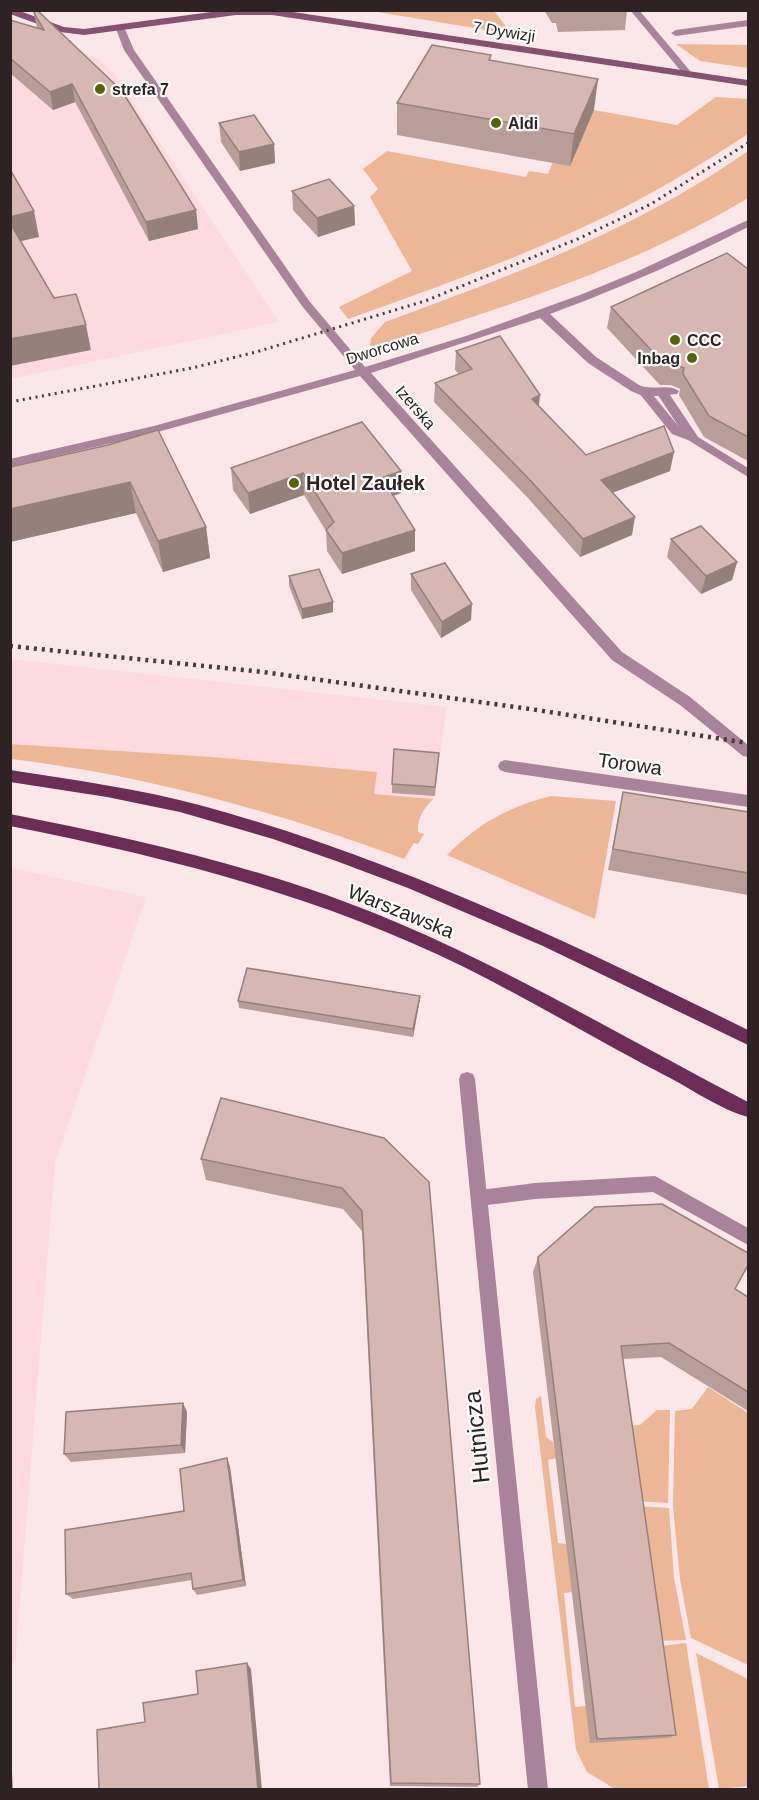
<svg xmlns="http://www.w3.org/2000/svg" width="759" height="1800" font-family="Helvetica,sans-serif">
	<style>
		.built { fill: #fddae0 }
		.green { fill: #edb696 }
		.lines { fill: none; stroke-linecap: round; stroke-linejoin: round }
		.lane { fill: #a98399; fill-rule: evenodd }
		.street { fill: #a98399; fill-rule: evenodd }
		.secondary { fill: #865171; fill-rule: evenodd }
		.primary { fill: #6b2c55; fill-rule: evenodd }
		.rail-far1 { stroke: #473a3c; stroke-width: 3; stroke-dasharray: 2 4.5; stroke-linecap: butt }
		.rail { stroke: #473a3c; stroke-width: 4.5; stroke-dasharray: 3 5; stroke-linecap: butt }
		.wall { fill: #b99d98 }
		.shaded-wall { fill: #96807c }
		.building { fill: #d7b7b1; stroke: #96807c; stroke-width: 1.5 }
		.poi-dot { fill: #55640b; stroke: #fff; stroke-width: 2 }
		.labels { text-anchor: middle; stroke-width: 4.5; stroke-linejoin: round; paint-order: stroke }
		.far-street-label { font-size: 16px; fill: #2e2224; stroke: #fff }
		.far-poi-label { font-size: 16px; font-weight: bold; fill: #2e2224; stroke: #fff; text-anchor: start }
		.poi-label { font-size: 20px; font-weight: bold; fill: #2e2224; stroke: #fff; text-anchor: start }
		.street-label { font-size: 20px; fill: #2e2224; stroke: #fff }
		.near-street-label { font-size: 24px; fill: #2e2224; stroke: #fff }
	</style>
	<rect width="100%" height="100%" fill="#fbe6ea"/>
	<g class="built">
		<polygon points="10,25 80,51 98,59 112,71 279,322 11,379"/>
		<polygon points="10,659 447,707 433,799 374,794 377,772 212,757 11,744"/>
		<polygon points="11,868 146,897 55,1163 15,1663 11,1663"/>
	</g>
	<g class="green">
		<polygon points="371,11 494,11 512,34"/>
		<polygon points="676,44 748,45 748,68 700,61"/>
		<path d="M716 97 748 99V134C708 160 666 186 623 208 534 253 441 286 348 319L339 307 412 271 370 197 378 189 363 169 387 151 526 177 529 171 548 174 553 162 570 165 594 110 677 125Z"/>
		<path d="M748 151V198C632 268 501 308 373 349L370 345 371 338 385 322C511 276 638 229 748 151Z"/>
		<path d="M10 744 212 757 377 772 374 794 433 799C425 807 416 820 418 832L424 834 418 844 414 843 404 859C278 812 145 775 11 759Z"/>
		<path d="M551 796 616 801 595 919 447 855C477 824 510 806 551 796Z"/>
		<polygon points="708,1387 748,1413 748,1665 691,1638 680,1579 673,1506 675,1411 692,1409"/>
		<polygon points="541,1396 546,1437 553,1442 556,1458 548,1460 558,1543 566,1544 572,1592 564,1593 575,1707 586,1706 661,1646 686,1643 709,1789 615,1789 587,1772 576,1750 535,1407 536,1399"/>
		<polygon points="657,1410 670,1410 668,1503 635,1501 627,1426 640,1425"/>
		<polygon points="636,1506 669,1508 674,1578 686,1640 655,1641"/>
		<polygon points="696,1653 748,1679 748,1786 719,1789"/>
	</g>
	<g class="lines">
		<g class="lane">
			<polygon points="630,10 639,10 691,72 691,76 685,76"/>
			<polygon points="748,20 748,26 676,36 671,33 676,30"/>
			<polygon points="662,388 666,389 698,437 748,468 748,477 688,440 672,434 639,393 645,389 649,390 679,427 656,392"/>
			<polygon points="655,1176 748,1228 748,1245 653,1192 535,1199 479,1206 473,1204 471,1198 473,1192 479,1190 535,1183"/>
		</g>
		<g class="street">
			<path d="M118 27H124L134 50 310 302 365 367 466 336 580 295 636 272 748 220V227C684 260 618 289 550 314L596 357 639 385C651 391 669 383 679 391L677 394 645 397 631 391 588 363 540 318 371 373 622 652 690 697 748 745V757L743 756 680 705 612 660 360 376 154 433 10 467V459L154 426 355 370 302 306 124 50 116 29Z"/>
			<polygon points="505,760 748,795 748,807 505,772 500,770 498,766 500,762"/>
			<polygon points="467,1072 473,1074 475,1079 548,1790 528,1790 459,1079 461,1074"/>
		</g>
		<polygon class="secondary" points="10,10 17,10 64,27 84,29 226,10 280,10 748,80 748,86 272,15 236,15 84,35 60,32 10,14"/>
		<g class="primary">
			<path d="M10 770C75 780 140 789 203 806 393 858 572 943 748 1030V1045L543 946 408 888 339 862 273 839 180 812 107 797 10 782Z"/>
			<path d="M10 814C142 840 274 870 398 923 518 974 632 1042 748 1102V1117C722 1110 696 1092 672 1079 602 1043 534 1002 464 967 320 896 167 857 10 826Z"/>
		</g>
		<polyline class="rail-far1" points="10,402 192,368 256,352 425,301 580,238 651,204 748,143"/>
		<polyline class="rail" points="10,646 263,672 530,709 748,743"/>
	</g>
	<g class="wall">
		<polygon points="544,10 627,10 625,30 558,32 556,23 552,23"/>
		<polygon points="34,13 196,210 198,229 149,241 75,102 53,110 10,73 10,20 37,28"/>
		<polygon points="491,60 594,110 570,166 397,135 397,103"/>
		<polygon points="219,123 274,144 275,163 240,171 221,142"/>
		<polygon points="292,191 354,206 355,225 318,237 293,210"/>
		<polygon points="748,269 748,461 704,437 679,395 680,389 671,385 660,385 607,328 611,307"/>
		<polygon points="456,351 539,406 586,455 670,471 612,493 632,535 580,557 528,498 434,402 435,383 459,374 455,370"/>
		<polygon points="362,422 401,493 393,496 415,551 342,574 327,551 326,531 304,495 250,514 233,490 231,468"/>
		<polygon points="108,445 206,527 210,558 163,572 136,513 10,542 10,467"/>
		<polygon points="671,539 737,562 732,580 701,594 667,557"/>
		<polygon points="411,574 471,620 441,638 411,590"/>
		<polygon points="289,576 333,612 302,619 289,586"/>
		<polygon points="439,753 435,796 392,793 392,784"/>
		<polygon points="623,792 748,812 748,895 608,870"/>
		<polygon points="420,996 419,1004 413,1037 239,1008 238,1001"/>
		<polygon points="384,1138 480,1784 477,1787 390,1786 362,1231 343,1209 206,1180 201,1159"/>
		<polygon points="538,1257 735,1289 748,1297 748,1411 661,1357 623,1359 676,1735 667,1738 590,1743 533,1272"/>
		<polygon points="187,1412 185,1453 71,1462 64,1454"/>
		<polygon points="227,1458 230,1467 246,1586 197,1595 193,1589 192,1580 73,1599 66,1594 184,1511"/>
	</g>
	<g class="shaded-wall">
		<polygon points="598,79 594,110 570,166 574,134"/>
		<polygon points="72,84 75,102 53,110 50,92"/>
		<polygon points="274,144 275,163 240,171 239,152"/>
		<polygon points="354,206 355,225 318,237 317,218"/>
		<polygon points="196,210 198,229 149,241 146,222"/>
		<polygon points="34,211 39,237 13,243 10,232 10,217"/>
		<polygon points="86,325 91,350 10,366 10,339"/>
		<polygon points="540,395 538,414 532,399"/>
		<polygon points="674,452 670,471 598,498 601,480"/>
		<polygon points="401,471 401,493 382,500 382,478"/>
		<polygon points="303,473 304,495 250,514 248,493"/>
		<polygon points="130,482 136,513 10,542 10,509"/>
		<polygon points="635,517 632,535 580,557 583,539"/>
		<polygon points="206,527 210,558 163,572 158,541"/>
		<polygon points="415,530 415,551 342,574 342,553"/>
		<polygon points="737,562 732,580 701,594 706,576"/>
		<polygon points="333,602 333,612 302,619 302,609"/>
		<polygon points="472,604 471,620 441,638 442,622"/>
		<polygon points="420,996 419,1004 413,1037 413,1029"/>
		<polygon points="183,1403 187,1412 185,1453 181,1445"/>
		<polygon points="227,1458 230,1467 246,1586 243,1580"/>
		<polygon points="247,1663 251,1669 262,1790 258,1790"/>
		<polygon points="10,1735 13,1790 10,1790"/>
	</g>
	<g class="building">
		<polygon points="37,10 122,91 196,210 146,222 72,84 50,92 10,58 10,20 44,30 34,13"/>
		<polygon points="432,45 491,55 489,60 598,79 574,134 397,103"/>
		<polygon points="254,115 274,144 239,152 219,123"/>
		<polygon points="10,171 11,171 34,211 10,217"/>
		<polygon points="329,179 354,206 317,218 292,191"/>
		<polygon points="10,223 54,298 76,294 86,325 10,339"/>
		<polygon points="727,253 748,269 748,437 709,416 683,374 684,368 675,364 664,364 611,307"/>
		<polygon points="500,336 540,395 532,399 586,455 664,426 674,452 601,480 635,517 583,539 530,480 435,383 472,369 456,351"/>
		<polygon points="362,422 401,471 382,478 415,530 342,553 326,530 334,522 303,473 248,493 231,468"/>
		<polygon points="158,430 206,527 158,541 130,482 10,509 10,467 108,445"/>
		<polygon points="701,526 737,562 706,576 671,539"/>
		<polygon points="445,563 472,604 442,622 411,574"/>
		<polygon points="319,569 333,602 302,609 289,576"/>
		<polygon points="394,749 439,753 435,787 392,784"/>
		<polygon points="623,792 748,812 748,873 613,849"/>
		<polygon points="247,968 420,996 413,1029 238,1001"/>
		<polygon points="221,1098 384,1138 429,1182 480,1784 391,1783 362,1211 342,1188 201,1159"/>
		<polygon points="662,1204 748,1253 748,1265 735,1289 748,1297 748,1392 669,1343 621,1346 676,1735 597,1739 538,1257 595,1207"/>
		<polygon points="183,1403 181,1445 64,1454 66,1412"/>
		<polygon points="227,1458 243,1580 193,1589 191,1573 66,1594 65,1530 184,1511 180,1469"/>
		<polygon points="247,1663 258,1790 99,1790 97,1730 145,1722 143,1703 198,1694 196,1671"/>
	</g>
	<g class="poi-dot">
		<circle cx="100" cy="89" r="6"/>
		<circle cx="496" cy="123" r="6"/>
		<circle cx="675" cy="340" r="6"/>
		<circle cx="692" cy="358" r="6"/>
		<circle cx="294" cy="483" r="6"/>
	</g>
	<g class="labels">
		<g class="far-street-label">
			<text transform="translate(504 31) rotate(9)" y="6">7 Dywizji</text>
			<text transform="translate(382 348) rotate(-17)" y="6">Dworcowa</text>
			<text transform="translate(416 407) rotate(49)" y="6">Izerska</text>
		</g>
		<g class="far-poi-label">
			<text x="112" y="95">strefa 7</text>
			<text x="508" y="129">Aldi</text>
			<text x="687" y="346">CCC</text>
			<text x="680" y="364" text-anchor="end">Inbag</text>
		</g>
		<g class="poi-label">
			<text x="306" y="490">Hotel Zaułek</text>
		</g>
		<g class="street-label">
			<text transform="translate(630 764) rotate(8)" y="7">Torowa</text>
			<text transform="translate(401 911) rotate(22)" y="7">Warszawska</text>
		</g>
		<g class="near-street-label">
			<text transform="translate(477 1437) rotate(-96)" y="8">Hutnicza</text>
		</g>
	</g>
	<rect width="759" height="1800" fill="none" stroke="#2e2224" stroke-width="24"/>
</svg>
